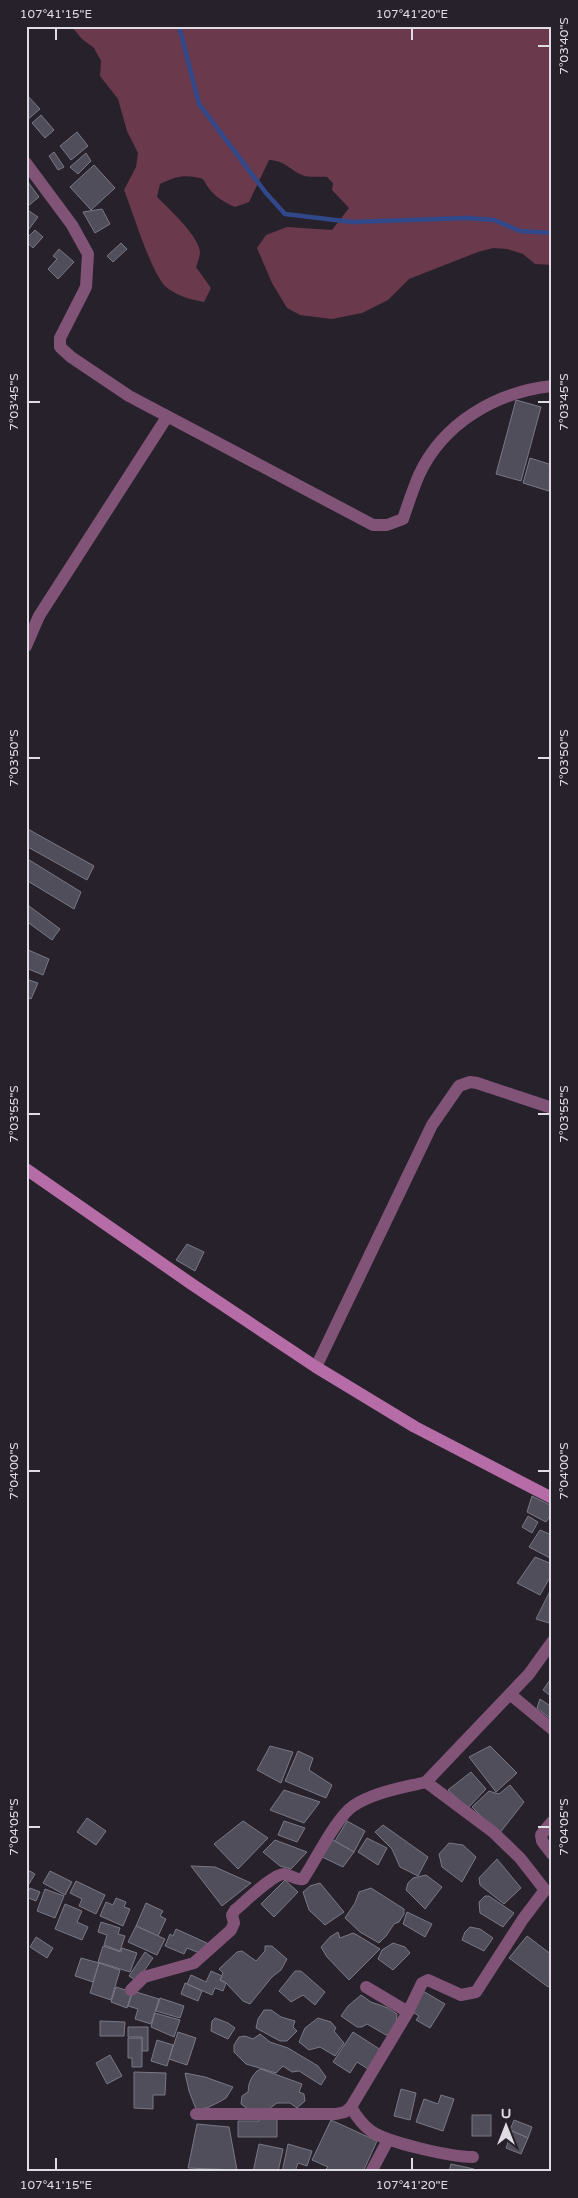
<svg xmlns="http://www.w3.org/2000/svg" width="578" height="2198" font-family="'Varela Round',sans-serif">
	<style>
		.green { fill: #6a394b }
		.lines { fill: none; stroke-linecap: round; stroke-linejoin: round }
		.stream { stroke: #31488b; stroke-width: 4.5 }
		.building { fill: #4f4e5a; stroke: #797885 }
		.street { stroke: #815377; stroke-width: 12 }
		.secondary { stroke: #b66da7; stroke-width: 12 }
		.ticks { fill: none; stroke: #e0dce3; stroke-width: 2 }
		.neatline { fill: none; stroke: #e0dce3; stroke-width: 2 }
		.ticks-label { font-size: 12px; text-anchor: middle; fill: #e0dce3 }
	</style>
	<rect width="100%" height="100%" fill="#27212b"/>
	<path class="green" d="M71 26H552V265L535 264 523 254 507 249 493 248 478 252 409 279 388 300 362 313 332 319 300 315 287 308 272 283 257 248 266 235 287 227 332 230 349 208 332 190 333 183 327 177C320 176 309 178 302 175 290 170 286 161 269 160L249 202 235 207C219 200 211 194 203 179 186 174 176 176 160 184L157 197C168 208 199 236 200 252 200 256 198 262 196 267L211 288 204 302C192 300 174 295 165 286 150 270 133 212 124 190L136 167 138 153 127 131 118 99 100 76 101 61 94 48 82 39Z"/>
	<g class="lines">
		<polyline class="stream" points="179,26 199,104 266,193 285,214 352,222 467,218 494,220 520,231 552,233"/>
	</g>
	<g class="building">
		<polygon points="26,94 40,109 26,121"/>
		<polygon points="41,115 54,130 45,138 32,123"/>
		<polygon points="77,132 88,146 71,160 60,146"/>
		<polygon points="54,152 64,167 58,170 49,156"/>
		<polygon points="86,153 91,161 78,174 70,167"/>
		<polygon points="94,165 115,188 91,210 70,187"/>
		<polygon points="28,182 39,197 28,206 26,204 26,184"/>
		<polygon points="26,209 38,217 26,233"/>
		<polygon points="102,209 110,224 95,233 83,212"/>
		<polygon points="35,230 43,237 33,248 26,242 26,239"/>
		<polygon points="121,243 127,249 113,262 107,256"/>
		<polygon points="59,249 74,262 58,279 48,269 57,259 53,256"/>
		<polygon points="516,400 541,407 521,481 496,474"/>
		<polygon points="530,458 552,465 552,492 523,483"/>
		<polygon points="26,828 94,866 87,880 26,846"/>
		<polygon points="26,858 81,892 74,909 26,880"/>
		<polygon points="29,906 60,929 52,940 26,921 26,909"/>
		<polygon points="26,949 49,959 43,975 26,968"/>
		<polygon points="26,979 38,983 31,999 26,997"/>
		<polygon points="187,1244 204,1252 195,1271 176,1260"/>
		<polygon points="532,1496 552,1506 552,1513 546,1522 527,1512"/>
		<polygon points="528,1516 538,1522 532,1533 522,1527"/>
		<polygon points="540,1530 552,1535 552,1555 550,1558 529,1547"/>
		<polygon points="535,1557 552,1564 552,1581 549,1579 540,1595 517,1583"/>
		<polygon points="552,1587 552,1624 536,1619"/>
		<polygon points="552,1677 552,1697 543,1690"/>
		<polygon points="540,1699 552,1707 552,1720 537,1708"/>
		<polygon points="270,1746 293,1752 281,1783 257,1770"/>
		<polygon points="490,1746 517,1773 496,1792 469,1757"/>
		<polygon points="298,1751 313,1758 309,1770 332,1785 326,1798 285,1781"/>
		<polygon points="471,1772 486,1789 468,1808 448,1790"/>
		<polygon points="510,1785 524,1802 499,1834 472,1807 489,1791 499,1794"/>
		<polygon points="284,1790 320,1802 304,1823 270,1810"/>
		<polygon points="87,1818 106,1831 96,1845 77,1832"/>
		<polygon points="243,1821 268,1838 238,1869 214,1844"/>
		<polygon points="284,1821 305,1828 297,1842 278,1835"/>
		<polygon points="347,1821 365,1831 354,1852 335,1841"/>
		<polygon points="383,1825 428,1857 418,1876 400,1867 392,1849 375,1832"/>
		<polygon points="367,1838 387,1848 378,1865 358,1852"/>
		<polygon points="331,1839 354,1852 343,1867 320,1856"/>
		<polygon points="275,1840 307,1852 291,1869 280,1866 263,1852"/>
		<polygon points="449,1843 463,1845 476,1857 462,1882 442,1867 439,1854"/>
		<polygon points="497,1859 521,1888 504,1904 480,1885 479,1878"/>
		<polygon points="191,1866 215,1867 251,1883 222,1906"/>
		<polygon points="26,1869 35,1874 29,1884 26,1882"/>
		<polygon points="50,1871 72,1882 65,1895 43,1883"/>
		<polygon points="426,1875 442,1887 425,1909 406,1890 408,1883 413,1878"/>
		<polygon points="285,1880 298,1892 274,1917 261,1904"/>
		<polygon points="76,1881 105,1895 96,1914 79,1906 82,1899 70,1893"/>
		<polygon points="320,1883 344,1912 325,1925 309,1910 303,1892 310,1886"/>
		<polygon points="30,1888 40,1892 36,1901 26,1897"/>
		<polygon points="371,1888 404,1909 404,1914 399,1922 394,1924 386,1936 379,1943 360,1932 345,1918 355,1903 359,1892"/>
		<polygon points="45,1889 64,1896 55,1918 37,1911"/>
		<polygon points="485,1896 489,1896 514,1913 503,1927 480,1913 479,1902"/>
		<polygon points="116,1898 126,1902 124,1907 130,1909 123,1926 100,1916 106,1902 113,1905"/>
		<polygon points="146,1903 163,1911 160,1916 166,1919 158,1936 136,1926"/>
		<polygon points="65,1904 82,1911 77,1922 88,1927 82,1940 55,1929"/>
		<polygon points="407,1912 432,1924 425,1937 403,1924"/>
		<polygon points="101,1922 120,1928 118,1934 125,1936 120,1951 104,1945 107,1935 98,1932"/>
		<polygon points="136,1926 165,1939 157,1955 128,1942"/>
		<polygon points="470,1927 480,1929 493,1938 484,1951 462,1940 465,1932"/>
		<polygon points="176,1929 207,1943 202,1954 187,1948 184,1954 165,1946 170,1934 173,1936"/>
		<polygon points="338,1932 340,1938 353,1933 357,1935 380,1949 349,1980 327,1957 321,1947 330,1937"/>
		<polygon points="527,1936 552,1955 552,1982 548,1987 509,1958"/>
		<polygon points="36,1937 53,1948 47,1958 30,1947"/>
		<polygon points="393,1943 405,1947 410,1953 393,1970 378,1959 382,1950"/>
		<polygon points="103,1946 121,1952 122,1948 137,1953 130,1972 98,1962"/>
		<polygon points="265,1946 272,1946 287,1959 281,1970 272,1977 250,2004 243,2001 226,1983 220,1980 223,1973 219,1969 237,1952 242,1951 256,1961 265,1951"/>
		<polygon points="145,1952 153,1958 137,1981 129,1976"/>
		<polygon points="81,1958 99,1963 93,1982 75,1976"/>
		<polygon points="99,1963 120,1970 111,2000 90,1993"/>
		<polygon points="211,1971 222,1976 220,1980 226,1983 223,1991 215,1988 212,1995 187,1984 191,1975 206,1982"/>
		<polygon points="295,1971 301,1971 325,1992 315,2005 303,1995 291,2002 279,1991"/>
		<polygon points="185,1983 202,1991 198,2001 181,1994"/>
		<polygon points="116,1987 132,1992 127,2008 111,2002"/>
		<polygon points="133,1991 159,1999 151,2024 135,2019 138,2009 128,2006"/>
		<polygon points="423,1991 445,2004 430,2028 416,2020 419,2016 411,2011"/>
		<polygon points="361,1995 371,2002 388,2008 397,2014 396,2026 392,2035 386,2035 367,2024 362,2027 357,2027 341,2016 348,2006"/>
		<polygon points="160,1998 184,2006 180,2018 156,2011"/>
		<polygon points="264,2010 271,2010 281,2017 295,2021 293,2027 297,2031 287,2041 280,2041 256,2028 258,2019"/>
		<polygon points="155,2013 180,2020 174,2037 151,2027"/>
		<polygon points="215,2018 228,2023 235,2028 228,2039 211,2031 212,2021"/>
		<polygon points="318,2018 331,2022 336,2028 334,2031 344,2043 335,2056 320,2047 309,2050 299,2042 305,2028"/>
		<polygon points="100,2021 125,2022 124,2036 100,2036"/>
		<polygon points="128,2027 148,2027 148,2051 142,2051 142,2037 128,2037"/>
		<polygon points="178,2032 196,2038 187,2065 169,2059"/>
		<polygon points="353,2032 381,2050 368,2069 357,2062 350,2073 333,2062"/>
		<polygon points="260,2034 270,2042 288,2048 318,2066 326,2077 321,2085 299,2071 292,2072 283,2066 276,2073 246,2064 234,2052 234,2045 239,2037 245,2036 253,2039"/>
		<polygon points="128,2038 142,2038 142,2067 132,2067 132,2058 128,2058"/>
		<polygon points="157,2040 173,2045 167,2066 151,2061"/>
		<polygon points="110,2055 122,2076 107,2084 96,2063"/>
		<polygon points="261,2069 302,2084 299,2092 304,2094 305,2101 297,2108 290,2103 277,2103 269,2109 248,2109 241,2104 242,2096 248,2092 249,2084 252,2077 257,2071"/>
		<polygon points="134,2072 166,2073 165,2095 153,2095 153,2109 134,2108"/>
		<polygon points="185,2073 205,2077 233,2087 226,2098 221,2101 207,2108 196,2109 189,2091"/>
		<polygon points="401,2089 416,2093 410,2120 394,2116"/>
		<polygon points="441,2095 454,2099 443,2131 416,2122 424,2099 438,2104"/>
		<rect x="472" y="2115" width="19" height="21"/>
		<polygon points="259,2117 277,2117 277,2137 238,2137 238,2121 259,2121"/>
		<polygon points="331,2120 377,2141 363,2172 332,2172 326,2169 328,2167 312,2160"/>
		<polygon points="514,2120 532,2127 528,2138 510,2130"/>
		<polygon points="197,2124 229,2127 237,2170 188,2168"/>
		<polygon points="512,2131 528,2138 521,2154 506,2148"/>
		<polygon points="259,2144 283,2149 278,2172 253,2172"/>
		<polygon points="288,2144 312,2151 307,2166 298,2163 295,2172 282,2172"/>
		<polygon points="451,2164 474,2169 473,2172 449,2172"/>
	</g>
	<g class="lines">
		<g class="street">
			<path d="M26 163 72 225 88 254 86 287 60 338V347L71 357 129 396 373 525H387L403 519C408 504 413 489 419 475 443 423 496 392 552 386"/>
			<polyline points="26,646 39,616 167,417"/>
			<polyline points="316,1367 432,1125 459,1086 470,1082 477,1083 552,1108"/>
			<polyline points="510,1694 552,1729"/>
			<polyline points="552,1822 541,1835 542,1841 552,1854"/>
			<polyline points="366,1987 408,2012"/>
			<path d="M131 1990 144 1977 194 1963 231 1930 234 1923 232 1915 235 1910C245 1902 273 1874 284 1874 292 1875 296 1881 303 1879 316 1860 335 1819 353 1806 374 1792 402 1788 426 1782"/>
			<polyline points="196,2114 336,2114 345,2112 351,2107"/>
			<path d="M473 2157C452 2157 388 2143 371 2131 363 2125 356 2116 351 2107L408 2012 422 1983 428 1980 461 1995 476 1992 523 1919 545 1890 520 1858 493 1832 426 1782 529 1674 552 1642"/>
			<polyline points="371,2172 388,2140"/>
		</g>
		<polyline class="secondary" points="26,1169 193,1285 316,1367 415,1427 552,1498"/>
	</g>
	<path class="ticks" d="M56 28V40M412 28V40M538 46H550M28 402H40M538 402H550M28 758H40M538 758H550M28 1114H40M538 1114H550M28 1471H40M538 1471H550M28 1827H40M538 1827H550M56 2158V2170M412 2158V2170"/>
	<rect width="578" height="2198" fill="none" stroke="#27212b" stroke-width="55"/>
	<g transform="translate(506 2126)" stroke="#27212b" stroke-width="4" paint-order="stroke">
	<path d="M0-4L9 19L0 12L-9 19Z" fill="#e0dce3"/>
	<text y="-8" font-size="14" font-weight="bold" text-anchor="middle" fill="#e0dce3">U</text>
	</g>
	<rect x="28" y="28" width="522" height="2142" class="neatline"/>
	<g class="ticks-label">
		<text x="56" y="18">107°41'15"E</text>
		<text x="412" y="18">107°41'20"E</text>
		<text transform="translate(564 46) rotate(-90)" y="4">7°03'40"S</text>
		<text transform="translate(14 402) rotate(-90)" y="4">7°03'45"S</text>
		<text transform="translate(564 402) rotate(-90)" y="4">7°03'45"S</text>
		<text transform="translate(14 758) rotate(-90)" y="4">7°03'50"S</text>
		<text transform="translate(564 758) rotate(-90)" y="4">7°03'50"S</text>
		<text transform="translate(14 1114) rotate(-90)" y="4">7°03'55"S</text>
		<text transform="translate(564 1114) rotate(-90)" y="4">7°03'55"S</text>
		<text transform="translate(14 1471) rotate(-90)" y="4">7°04'00"S</text>
		<text transform="translate(564 1471) rotate(-90)" y="4">7°04'00"S</text>
		<text transform="translate(14 1827) rotate(-90)" y="4">7°04'05"S</text>
		<text transform="translate(564 1827) rotate(-90)" y="4">7°04'05"S</text>
		<text x="56" y="2189">107°41'15"E</text>
		<text x="412" y="2189">107°41'20"E</text>
	</g>
</svg>
